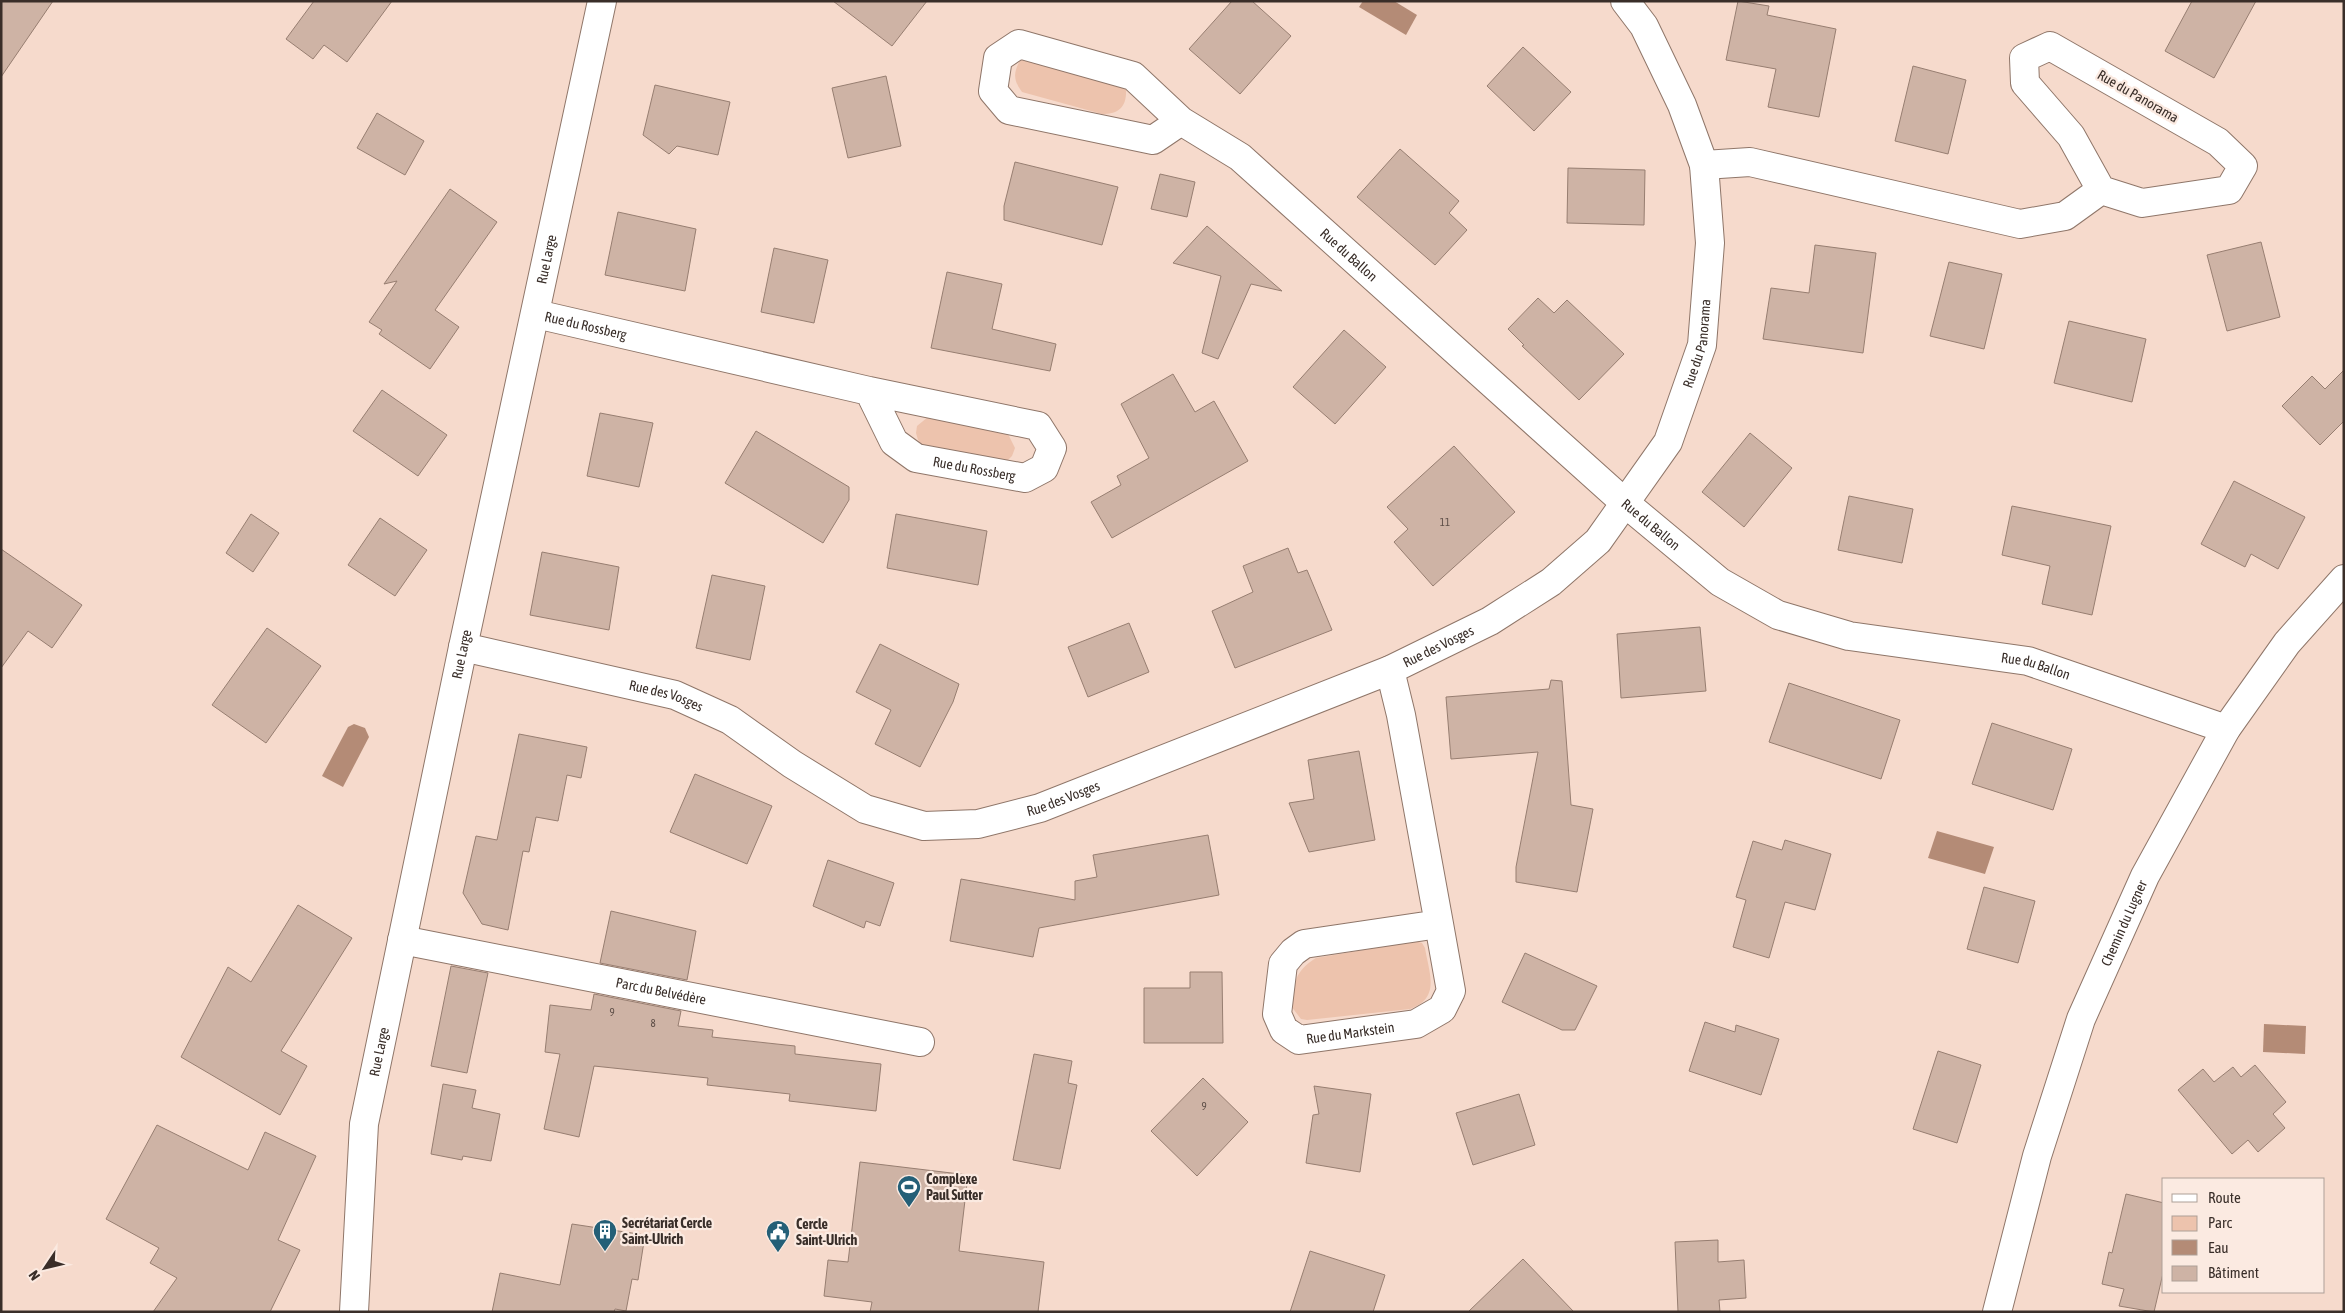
<svg xmlns="http://www.w3.org/2000/svg" width="2345" height="1313" font-family="'Asap Condensed',sans-serif">
	<style>
		.green { fill: #edc3ad }
		.water { fill: #b48b76 }
		.building { fill: #ceb3a5; stroke: #977e71 }
		.lines { fill: none; stroke-linecap: round; stroke-linejoin: round }
		.minor-casing { stroke: #8f7669; stroke-width: 30 }
		.minor { stroke: #fff; stroke-width: 28 }
		.labels { text-anchor: middle; stroke-width: 4.5; stroke-linejoin: round; paint-order: stroke }
		.number-label { font-size: 11px; fill: #5e4f48 }
		.street-label { font-size: 14px; fill: #392e29; stroke: #fbeae1 }
		.poi-label { font-size: 14px; font-weight: bold; fill: #392e29; stroke: #fbeae1; text-anchor: start }
	</style>
	<rect width="100%" height="100%" fill="#f6dacc"/>
	<g class="green">
		<path d="M1021 59 1126 88C1127 106 1120 114 1102 114L1022 92C1013 80 1013 72 1021 59Z"/>
		<polygon points="928,417 1008,434 1015,448 1012,456 1007,461 924,448 918,440 916,433 917,426"/>
		<path d="M1416 941 1422 943 1425 948C1429 973 1441 998 1410 1009L1307 1020 1301 1019 1291 1006C1295 982 1294 972 1316 958Z"/>
	</g>
	<g class="water">
		<polygon points="1363,1 1394,1 1417,15 1406,35 1359,7"/>
		<polygon points="354,724 365,728 369,737 343,787 322,776 348,727"/>
		<polygon points="1937,831 1994,847 1985,874 1928,858"/>
		<polygon points="2264,1024 2306,1026 2305,1054 2263,1052"/>
	</g>
	<g class="building">
		<polygon points="1,1 53,1 1,77"/>
		<polygon points="314,1 392,1 347,62 324,45 313,59 286,39"/>
		<polygon points="833,1 927,1 892,46"/>
		<polygon points="1232,1 1252,1 1291,36 1240,94 1189,49"/>
		<polygon points="1738,1 1769,6 1767,15 1836,29 1819,117 1768,107 1776,69 1726,60"/>
		<polygon points="2192,1 2256,1 2214,78 2165,51"/>
		<polygon points="1523,47 1571,92 1534,131 1487,86"/>
		<polygon points="1913,66 1966,80 1948,154 1895,141"/>
		<polygon points="886,76 901,146 848,158 832,88"/>
		<polygon points="655,85 730,102 718,155 677,146 669,154 643,135"/>
		<polygon points="377,113 424,141 405,175 357,148"/>
		<polygon points="1400,149 1459,201 1449,213 1467,230 1435,265 1357,197"/>
		<polygon points="1015,162 1118,187 1102,245 1004,220 1004,206"/>
		<polygon points="1568,168 1645,170 1644,225 1567,223"/>
		<polygon points="1160,174 1195,182 1187,217 1151,209"/>
		<polygon points="450,189 497,222 435,310 459,327 430,369 379,334 382,330 369,322 397,281 384,284"/>
		<polygon points="618,212 696,229 685,291 605,275"/>
		<polygon points="1207,226 1282,291 1251,284 1218,359 1202,353 1221,276 1173,263"/>
		<polygon points="2261,242 2280,317 2227,331 2207,255"/>
		<polygon points="1815,245 1876,253 1863,353 1763,339 1771,288 1809,293"/>
		<polygon points="774,248 828,260 814,323 761,312"/>
		<polygon points="1949,262 2002,274 1984,349 1930,336"/>
		<polygon points="947,272 1002,284 992,329 1056,344 1050,371 931,348"/>
		<polygon points="1538,298 1554,313 1567,300 1624,354 1579,400 1522,346 1524,345 1508,329"/>
		<polygon points="2069,321 2146,339 2132,402 2054,383"/>
		<polygon points="1344,330 1386,367 1335,424 1293,387"/>
		<polygon points="2344,370 2344,421 2320,445 2282,406 2312,376 2325,389"/>
		<polygon points="1173,374 1195,412 1214,401 1248,461 1112,538 1091,502 1121,485 1117,476 1149,458 1121,404"/>
		<polygon points="382,390 447,435 418,476 353,431"/>
		<polygon points="600,413 653,423 639,487 587,476"/>
		<polygon points="756,431 849,487 849,500 823,543 725,483"/>
		<polygon points="1750,433 1792,468 1744,527 1702,492"/>
		<polygon points="1454,446 1515,512 1433,586 1394,542 1408,529 1387,507"/>
		<polygon points="2234,481 2305,517 2278,569 2251,554 2245,567 2201,544"/>
		<polygon points="1849,496 1913,509 1902,563 1838,550"/>
		<polygon points="2012,506 2111,526 2092,615 2042,604 2050,566 2002,555"/>
		<polygon points="251,514 279,533 253,572 226,553"/>
		<polygon points="896,514 987,531 978,585 887,568"/>
		<polygon points="380,518 427,550 395,596 348,565"/>
		<polygon points="1288,548 1298,573 1307,570 1332,630 1235,668 1212,611 1253,592 1243,566"/>
		<polygon points="1,549 82,605 52,648 28,631 1,668"/>
		<polygon points="542,552 619,567 609,630 530,615"/>
		<polygon points="712,575 765,586 750,660 696,648"/>
		<polygon points="1129,623 1149,672 1088,697 1068,647"/>
		<polygon points="1700,627 1706,691 1621,698 1617,634"/>
		<polygon points="267,628 321,666 266,743 212,705"/>
		<polygon points="880,644 959,684 953,702 920,767 875,744 891,710 856,692"/>
		<polygon points="1551,680 1562,681 1571,805 1593,809 1577,892 1516,882 1516,867 1538,752 1451,759 1446,697 1549,689"/>
		<polygon points="1789,683 1900,720 1881,779 1769,742"/>
		<polygon points="1992,723 2072,749 2053,810 1972,784"/>
		<polygon points="519,734 587,747 581,778 567,775 558,821 536,817 529,852 523,851 508,930 482,924 463,893 476,836 497,840"/>
		<polygon points="1359,751 1375,840 1309,852 1289,803 1314,799 1308,760"/>
		<polygon points="695,774 772,806 747,864 670,832"/>
		<polygon points="1208,835 1219,895 1039,928 1033,957 950,941 961,879 1075,900 1075,881 1097,877 1093,855"/>
		<polygon points="1785,840 1831,854 1815,910 1785,902 1769,958 1733,947 1746,900 1736,897 1753,841 1782,850"/>
		<polygon points="828,860 894,883 880,926 866,921 864,928 813,906"/>
		<polygon points="1984,887 2035,901 2018,963 1967,949"/>
		<polygon points="298,905 352,938 281,1051 307,1066 280,1115 181,1057 228,967 251,982"/>
		<polygon points="611,911 696,931 687,980 600,963"/>
		<polygon points="1525,953 1597,986 1575,1030 1562,1030 1502,1002"/>
		<polygon points="451,966 488,973 467,1073 431,1066"/>
		<polygon points="1190,972 1222,972 1223,1043 1144,1043 1144,988 1190,988"/>
		<polygon points="594,994 681,1011 678,1026 713,1030 712,1037 795,1046 795,1054 881,1064 876,1111 789,1101 790,1094 707,1085 708,1078 594,1066 579,1137 544,1129 560,1054 545,1052 550,1005 591,1010"/>
		<polygon points="1705,1022 1735,1032 1736,1025 1779,1039 1761,1095 1689,1071"/>
		<polygon points="1938,1051 1981,1065 1957,1143 1913,1129"/>
		<polygon points="1034,1054 1072,1061 1068,1083 1077,1085 1060,1169 1013,1160"/>
		<polygon points="2255,1065 2286,1102 2273,1114 2285,1128 2258,1152 2248,1140 2232,1154 2178,1090 2203,1069 2214,1082 2233,1067 2241,1077"/>
		<polygon points="1203,1078 1248,1122 1197,1176 1151,1131"/>
		<polygon points="443,1084 476,1090 472,1108 500,1114 491,1161 463,1156 462,1160 431,1154"/>
		<polygon points="1314,1086 1371,1094 1360,1172 1306,1163 1313,1115 1319,1114"/>
		<polygon points="1519,1094 1535,1145 1473,1165 1456,1113"/>
		<polygon points="157,1125 248,1170 265,1132 316,1156 278,1240 300,1250 270,1312 153,1312 177,1278 150,1263 159,1248 106,1219"/>
		<polygon points="860,1162 968,1175 959,1251 1044,1262 1038,1312 870,1312 872,1302 824,1296 828,1260 848,1262"/>
		<polygon points="2126,1194 2164,1203 2164,1269 2154,1312 2119,1306 2124,1289 2102,1284 2109,1252 2112,1253"/>
		<polygon points="572,1224 645,1235 638,1280 632,1279 626,1311 615,1309 614,1312 492,1312 500,1273 560,1285"/>
		<polygon points="1718,1240 1718,1262 1744,1260 1746,1298 1719,1300 1720,1312 1678,1312 1675,1242"/>
		<polygon points="1310,1251 1385,1275 1373,1312 1290,1312"/>
		<polygon points="1523,1259 1574,1312 1468,1312"/>
	</g>
	<g class="lines">
		<g class="minor-casing">
			<g id="minor">
				<path id="s1" d="M1181 121 1153 140 1009 110 993 91 998 58 1019 44 1133 76 1181 121 1240 157 1625 503 1720 582 1778 615 1849 636 2028 661 2226 729"/>
				<polyline points="1704,165 1750,162 2020,224 2065,216 2101,190 2142,203 2229,190 2243,166 2218,142 2050,46 2024,58 2025,83 2071,136 2101,190"/>
				<path id="s2" d="M536 314 869 391 894 442 916 458 1025 478 1044 468 1052 448 1038 426 869 391"/>
				<path id="s3" d="M463 647 675 695 730 720 792 764 865 809 924 826 978 824 1040 808 1390 670 1490 621 1551 582 1598 541 1668 442 1702 345 1710 243 1704 165 1682 105 1644 26 1625 1"/>
				<path id="s4" d="M1390 670 1401 715 1439 924 1304 944 1293 952 1283 964 1277 1014 1284 1030 1299 1040 1416 1024 1442 1009 1451 991 1439 924"/>
				<path id="s5" d="M402 940 920 1042"/>
				<path id="s6" d="M354 1312 364 1124 463 647 602 1"/>
				<path id="s7" d="M1997 1312 2037 1156 2081 1019 2145 876 2226 729 2287 643 2344 579"/>
			</g>
		</g>
		<use href="#minor" class="minor"/>
	</g>
	<defs>
		<g id="stadium-pin" transform="scale(1.25)"><path d="M0 17L-7.5 6A9.5 9.5 0 1 1 7.5 6Z" fill="#245f77" stroke="#fbeae1"/><path d="M0-5a6.5 5 0 1 0 0 10a6.5 5 0 1 0 0-10ZM-3.5-1.8h7v3.6h-7Z" fill="#fff"/></g>
		<g id="building-pin" transform="scale(1.25)"><path d="M0 17L-7.5 6A9.5 9.5 0 1 1 7.5 6Z" fill="#245f77" stroke="#fbeae1"/><path d="M-4-6H4V6H1V3H-1V6H-4ZM-2.5-4.3h1.7v1.8h-1.7ZM.8-4.3h1.7v1.8H.8ZM-2.5-1h1.7V.8h-1.7ZM.8-1h1.7V.8H.8Z" fill="#fff"/></g>
		<g id="civic-pin" transform="scale(1.25)"><path d="M0 17L-7.5 6A9.5 9.5 0 1 1 7.5 6Z" fill="#245f77" stroke="#fbeae1"/><path d="M-.6-6.5H3V-4.5H.6V-3L4-1V1h2V6H-6V1h2V-1L-.6-3ZM-1.2 2.5V6h2.4V2.5Z" fill="#fff"/></g>
	</defs>
	<g fill-rule="evenodd">
		<use href="#stadium-pin" x="909" y="1187"/>
		<use href="#building-pin" x="605" y="1231"/>
		<use href="#civic-pin" x="778" y="1232"/>
	</g>
	<g class="labels">
		<g class="number-label">
			<text x="1445" y="526">11</text>
			<text x="612" y="1016">9</text>
			<text x="653" y="1027">8</text>
			<text x="1204" y="1110">9</text>
		</g>
		<g class="street-label">
			<text transform="translate(2138 96) rotate(30)" y="5">Rue du Panorama</text>
			<text dy="5" stroke="none"><textPath href="#s1" startOffset="664">Rue du Ballon</textPath></text>
			<text dy="5" stroke="none"><textPath href="#s6" startOffset="1072">Rue Large</textPath></text>
			<text dy="5" stroke="none"><textPath href="#s2" startOffset="51">Rue du Rossberg</textPath></text>
			<text dy="5" stroke="none"><textPath href="#s3" startOffset="1466">Rue du Panorama</textPath></text>
			<text dy="5" stroke="none"><textPath href="#s2" startOffset="485">Rue du Rossberg</textPath></text>
			<text dy="5" stroke="none"><textPath href="#s1" startOffset="1069">Rue du Ballon</textPath></text>
			<text dy="5" stroke="none"><textPath href="#s3" startOffset="1049">Rue des Vosges</textPath></text>
			<text dy="5" stroke="none"><textPath href="#s6" startOffset="668">Rue Large</textPath></text>
			<text dy="5" stroke="none"><textPath href="#s1" startOffset="1489">Rue du Ballon</textPath></text>
			<text dy="5" stroke="none"><textPath href="#s3" startOffset="209">Rue des Vosges</textPath></text>
			<text dy="5" stroke="none"><textPath href="#s3" startOffset="644">Rue des Vosges</textPath></text>
			<text dy="5" stroke="none"><textPath href="#s7" startOffset="410">Chemin du Lugner</textPath></text>
			<text dy="5" stroke="none"><textPath href="#s5" startOffset="264">Parc du Belvédère</textPath></text>
			<text dy="5" stroke="none"><textPath href="#s4" startOffset="562">Rue du Markstein</textPath></text>
			<text dy="5" stroke="none"><textPath href="#s6" startOffset="262">Rue Large</textPath></text>
		</g>
		<g class="poi-label">
			<text x="926" y="1184">Complexe<tspan x="926" dy="16">Paul Sutter</tspan></text>
			<text x="622" y="1228">Secrétariat Cercle<tspan x="622" dy="16">Saint-Ulrich</tspan></text>
			<text x="796" y="1229">Cercle<tspan x="796" dy="16">Saint-Ulrich</tspan></text>
		</g>
	</g>
	<rect width="2345" height="1313" fill="none" stroke="#392e29" stroke-width="5"/>
	<rect x="2162" y="1178" width="162" height="115" fill="#fbeae1" stroke="#ad9f97"/>
	<rect x="2172" y="1194" width="25" height="8" fill="#ffffff" stroke="#ad9f97"/>
	<text x="2208" y="1203" font-size="15" fill="#392e29">Route</text>
	<rect x="2172" y="1216" width="25" height="15" fill="#edc3ad" stroke="#ad9f97"/>
	<text x="2208" y="1228" font-size="15" fill="#392e29">Parc</text>
	<rect x="2172" y="1240" width="25" height="15" fill="#b48b76" stroke="#ad9f97"/>
	<text x="2208" y="1253" font-size="15" fill="#392e29">Eau</text>
	<rect x="2172" y="1266" width="25" height="15" fill="#ceb3a5" stroke="#ad9f97"/>
	<text x="2208" y="1278" font-size="15" fill="#392e29">Bâtiment</text>
	<g transform="translate(45 1268) rotate(235)" stroke="#fbeae1" stroke-width="4" paint-order="stroke">
	<path d="M0-4L9 19L0 12L-9 19Z" fill="#392e29"/>
	<text y="-8" font-size="14" font-weight="bold" text-anchor="middle" fill="#392e29">N</text>
	</g>
</svg>
